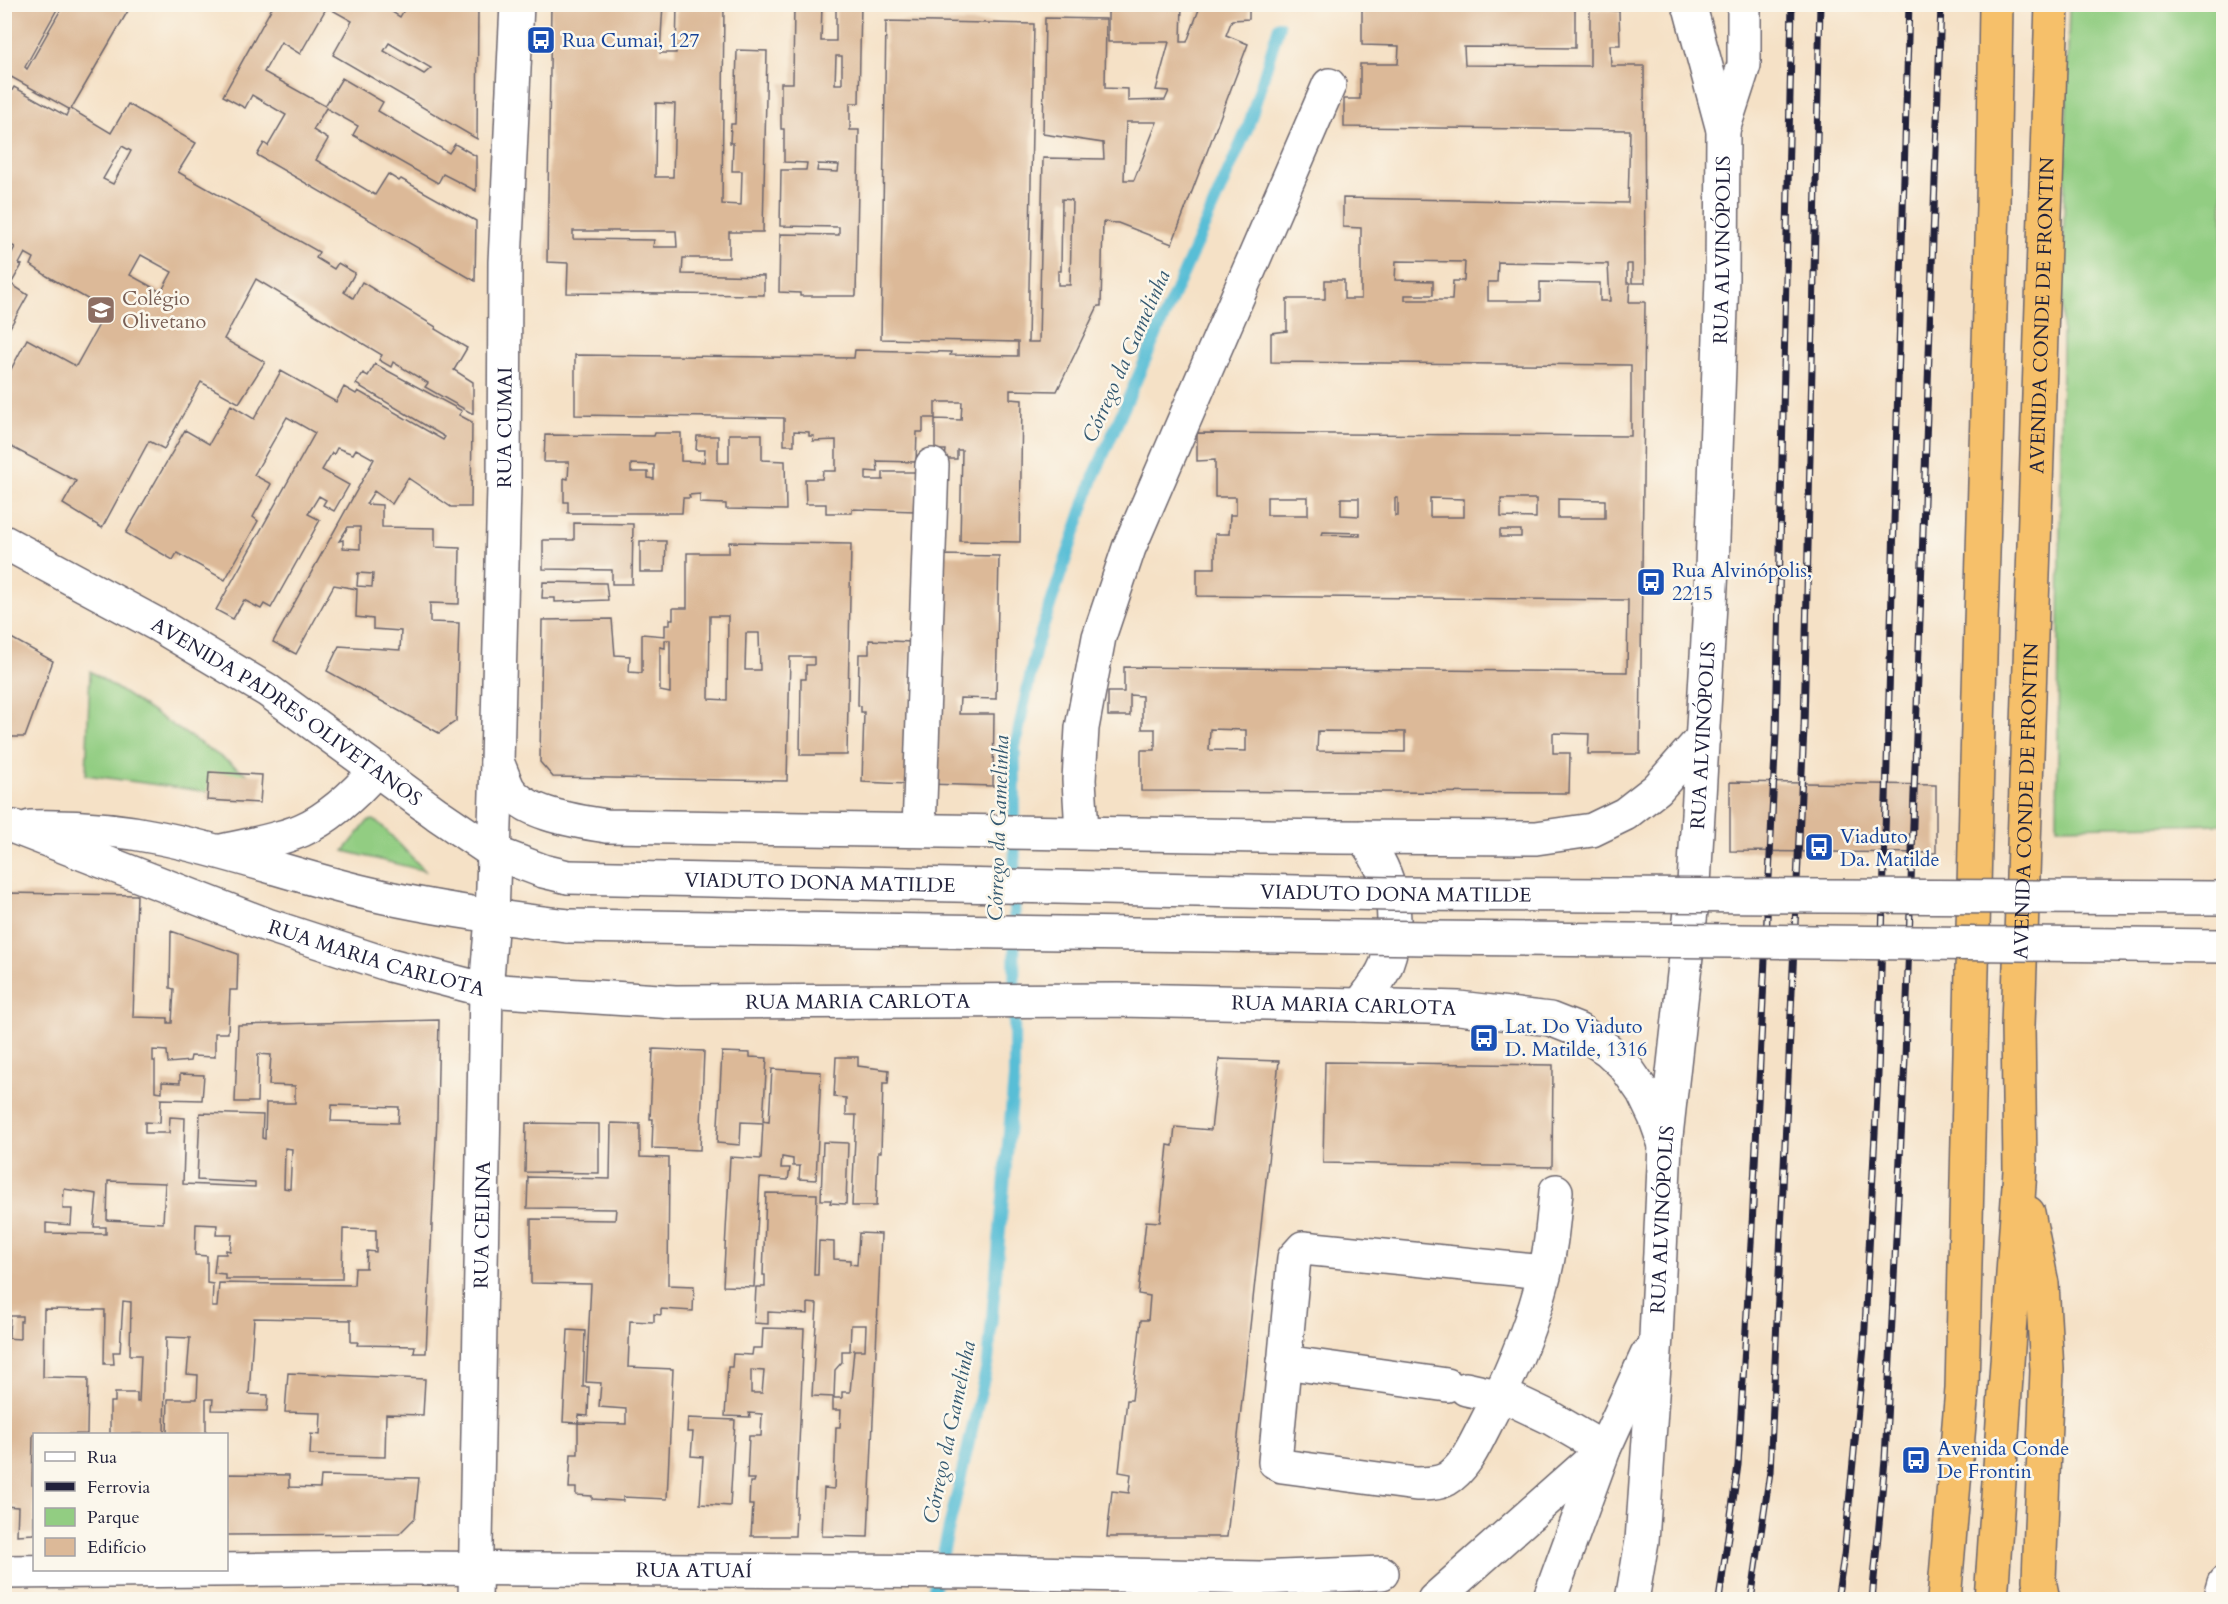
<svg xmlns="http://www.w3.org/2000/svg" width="2228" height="1604" font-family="Cardo,serif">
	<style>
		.green { fill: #92cd82; stroke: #5a785e; stroke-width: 1.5 }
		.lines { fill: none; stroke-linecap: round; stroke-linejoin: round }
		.stream { stroke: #59bed6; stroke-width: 12 }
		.building { fill: #dcb998; fill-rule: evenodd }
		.minor-casing { stroke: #6c656c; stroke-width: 36 }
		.highway-casing { stroke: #6c656c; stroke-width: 36 }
		.minor { stroke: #fff; stroke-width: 33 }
		.highway { stroke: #f6c06b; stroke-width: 33 }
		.rail-casing { stroke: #22223b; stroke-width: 7 }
		.rail { stroke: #fbf7ec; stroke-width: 4.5; stroke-dasharray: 14; stroke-linecap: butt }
		.minor-bridge-casing { stroke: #6c656c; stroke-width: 36; stroke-linecap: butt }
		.minor-bridge { stroke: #fff; stroke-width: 33 }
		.labels { text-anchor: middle; stroke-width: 5; stroke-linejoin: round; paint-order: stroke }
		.transit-label { font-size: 20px; fill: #164399; stroke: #fbf7ec; text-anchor: start }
		.street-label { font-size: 20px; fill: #22223b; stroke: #fbf7ec }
		.education-label { font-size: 20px; fill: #785e54; stroke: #fbf7ec; text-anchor: start }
		.water-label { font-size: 21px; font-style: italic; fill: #355971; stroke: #fbf7ec }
	</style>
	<rect width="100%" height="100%" fill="#fbf7ec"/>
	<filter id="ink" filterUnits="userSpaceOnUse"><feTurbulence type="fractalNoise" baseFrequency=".0167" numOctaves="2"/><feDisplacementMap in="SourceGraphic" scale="12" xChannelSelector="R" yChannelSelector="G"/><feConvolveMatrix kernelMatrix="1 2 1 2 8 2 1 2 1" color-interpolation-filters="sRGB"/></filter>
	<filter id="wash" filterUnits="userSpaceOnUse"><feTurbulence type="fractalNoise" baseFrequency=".008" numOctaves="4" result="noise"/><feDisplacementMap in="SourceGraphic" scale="24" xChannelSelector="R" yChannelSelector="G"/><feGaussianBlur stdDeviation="1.35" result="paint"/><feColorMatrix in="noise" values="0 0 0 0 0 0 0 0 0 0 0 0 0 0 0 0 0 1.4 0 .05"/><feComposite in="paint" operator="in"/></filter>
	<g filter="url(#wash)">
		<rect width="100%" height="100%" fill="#f5e1c6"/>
		<g class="green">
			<polygon points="2069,5 2223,5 2223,824 2057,827 2063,256"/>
			<polygon points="90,671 253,778 209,792 86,775"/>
			<polygon points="374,820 380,824 425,871 344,851 368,821"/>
		</g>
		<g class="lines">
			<polyline class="stream" points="932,1600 988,1361 1014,1078 1015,747 1037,644 1094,476 1248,127 1279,26"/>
		</g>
		<g id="blocks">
			<g class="building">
				<path d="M4 4H60L25 67 27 69 64 4H132L71 109 111 133 128 104 196 143 178 172 319 252 316 258 334 269 338 263 355 273 344 292 353 298 362 282 436 327 435 329 467 348 454 370 473 382V414L425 387 428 383 393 362 391 367 379 360 382 355 256 279 224 339 265 362 239 403 201 382 164 449 149 441 102 528 63 504 76 481 4 443V371L9 373 27 339 76 366 107 310 47 276 31 265 34 258 25 253 19 264 22 265 11 284 28 295 4 338V258L8 260 15 247 10 245 4 254V104L14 87 66 116 69 109 4 73ZM122 146 131 151 113 184 103 179ZM141 255 172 272 161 292 130 275Z"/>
				<path d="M274 4H381L379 8 385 10 388 4 478 5 477 139 333 55 352 21 327 7 300 54 281 42 264 72 325 106 342 78 383 102 378 111 449 153 455 144 476 156V191L443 174 438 183 353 135 358 126 326 108 313 130 328 139 316 160 375 195 388 174 399 181 401 179 476 221 475 281 257 155 264 143 268 146 286 115 252 95 245 108 223 96ZM397 5 404 10 400 17 392 12ZM389 43 431 68 424 74 384 51Z"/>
				<path d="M551 4H663L660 53H676L677 4H724L722 204 741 205 742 171H732L733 143H730L731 124H735L737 50 767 51 763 232H729V258H683L682 274 764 276V295L567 293 568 263 547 262ZM656 103 675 104 673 177H655ZM573 231H676L677 247H653L654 240 573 239Z"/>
				<path d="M794 4H822L821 41H836V4H861L859 103H850V130H859L856 296H800V293L779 292 780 234 839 235V227L780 226 781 170H806L807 163 784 162V129H781V83H793ZM836 56H842V84H835ZM818 164 839 165 838 172 817 171Z"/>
				<path d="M1108 4H1182L1181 42H1187L1201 4H1223L1232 7V4H1249V19L1232 20 1226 35 1248 44 1172 244 1118 223 1103 222 1101 306H1098L1057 391 1010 390V399L1022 400 1020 542 960 541 962 450H957V459H945L946 450H935V419L961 420 962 402H935V418H923V432H917L916 462 877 461 878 472 866 471V480H883V472H916V511L852 509V513H826V504H806L805 479H822L823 471H836V440L813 441 814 436H809V432L794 431V445H784V418L575 415V355L854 358 855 350 951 352 950 355 1018 356V342L881 339 886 21 1034 24 1028 342H1039L1043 158 1104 159 1103 143 1043 134 1045 18 1106 19 1105 88 1128 89V101L1165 100 1169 91 1156 90 1169 42H1108ZM1126 122H1157L1134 180H1124ZM1062 199 1072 200 1070 285H1058V271H1061Z"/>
				<path d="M1362 4 1575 7V48L1464 47 1465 65 1590 66V9L1619 11 1620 45H1610L1611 66H1644L1645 283H1632V264H1627V283H1630L1629 302H1645L1640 754H1588L1589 734 1553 733V753H1570L1569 793 1141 791V750H1155V729H1142V696L1130 695V716H1108V692H1124V667L1627 672 1628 600 1197 596V568H1215V534H1229L1230 515H1236V497H1215V460L1197 461V433L1631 436V365L1271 362V333L1287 331V299H1325V280H1344V299H1361V228L1343 227V198L1628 203 1630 130 1344 127V99H1360V64H1398L1399 46 1362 45ZM1396 261 1465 262 1464 281H1453L1452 300H1405V295H1433V281L1395 280ZM1498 262 1608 264 1610 301H1600V283L1540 282V301H1488V282H1497ZM1267 497H1308V515H1267ZM1341 498H1359V516L1341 515ZM1395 498H1398V516H1395ZM1430 498 1464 499V517H1430ZM1501 499H1536V518L1501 517ZM1558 499 1605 500V518H1558ZM1500 530H1521V537H1500ZM1323 532 1360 533V536L1322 535ZM1210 729 1246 730V751L1209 750ZM1318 731 1405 732V752L1317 751Z"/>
				<path d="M375 364 462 411 459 415 472 422 471 507H451L408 478 392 504 374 491 366 504 382 505V527L435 528V547L460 548 459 604 430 603V622L459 623 456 721 439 733 327 671 339 646 400 650 401 631 373 629V619L356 617 357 589 334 585 296 654 273 642 374 459 356 449 353 454 337 448 334 454 332 453 322 470 349 485 334 511 323 505 326 500 319 496 308 514 320 520 271 608 264 604 261 609 244 600 233 619 216 610 315 433 287 417 254 475 271 484 253 517 258 521 225 580 177 553 173 560 126 533 185 430 209 444 231 405 254 419 281 371 336 402 344 387 356 394 358 391 443 440 445 437 356 384 363 373 368 376ZM348 527H360V549L343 548V540L339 541ZM358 573 373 574 372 587 357 586Z"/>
				<path d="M655 433H681V461L704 462 705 450H696L697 436H718V463H729V434H762V460L785 461 786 510 726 509V504L700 503V494L689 495 690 498H683L682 513H568V502H564V478L568 479 569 462H544L545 435 654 436ZM631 464 654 465V479L648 478V472H631Z"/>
				<polygon points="574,523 633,524 632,584 612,584 612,570 543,569 543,540 574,540"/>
				<polygon points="640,541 666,541 665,572 640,572"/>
				<path d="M729 542 851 544 847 755H800L801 679H806V665H814V657H790L787 781 553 777 540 762 542 620 612 619 615 655 630 656 629 672 642 673V634L665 636V625H670V619H673V608H687V553H729ZM710 616H728L727 700 709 699ZM746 633H759L760 670H745ZM665 640H670V693L660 691V647L665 648Z"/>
				<polygon points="939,555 999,556 996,699 960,698 959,714 994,714 993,786 928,784"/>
				<polygon points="543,582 606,583 608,600 555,602 555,598 542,598"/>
				<polygon points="4,634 53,661 25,737 4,737"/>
				<polygon points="869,640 911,642 907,784 862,782 864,712 861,712 861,706 858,705 859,654 869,654"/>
				<polygon points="209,772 262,775 260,803 207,800"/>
				<polygon points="1730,782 1936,785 1936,853 1730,851"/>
				<path d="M4 893 137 895 133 1017 168 1018V1023H172L174 989 170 988 171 931 238 954 237 990H230L228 1033H215V1057L191 1056 190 1061 168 1063 167 1051 153 1050V1061H155V1091L162 1092V1082L180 1083V1074L204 1075 202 1100 161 1099 160 1123 145 1122V1133H169L170 1117 185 1118 183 1184 255 1187V1183L197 1180 200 1113 263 1115 262 1138 265 1139 266 1103H295V1086L269 1085 271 1055 258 1054 257 1102H235L238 1025 439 1020 437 1118 426 1353H414L415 1346 357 1345 358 1342H351V1320L254 1318 249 1394 268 1395 267 1411 212 1410 213 1399H206V1434H167L168 1399H197L198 1375 187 1374 190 1338 166 1337 164 1434H110V1402H115V1393H137V1402H139L141 1355H130L131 1302 123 1301 120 1352H113L114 1364H104L105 1310 44 1309 43 1377 88 1378 87 1434 33 1435 32 1485H34V1534L17 1535 18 1507 4 1506 5 1338 20 1339V1321H22V1316H10L9 1336H4ZM332 1105 399 1107 398 1123 331 1121ZM285 1148 292 1149 290 1189 284 1188ZM108 1181 165 1183 163 1223 107 1220ZM64 1189 97 1194 94 1227H106V1234L46 1233V1223L71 1225 72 1209H63ZM196 1224 217 1225 216 1235H232L230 1251 226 1250V1254H216L214 1273 225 1274V1279H342L343 1229 376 1230V1252L367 1251 366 1268H355L354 1285 219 1283 217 1307H212L213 1284 207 1283V1256L195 1255Z"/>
				<polygon points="653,1049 704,1051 700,1150 652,1148 653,1119 650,1119"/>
				<polygon points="722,1052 750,1053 750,1057 767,1058 763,1121 769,1122 772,1069 821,1072 816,1180 799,1179 800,1166 793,1166 793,1159 782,1157 781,1168 790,1168 788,1180 760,1178 754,1287 723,1286 730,1157 761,1159 763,1123 741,1122 740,1145 717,1143"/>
				<polygon points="836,1057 858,1057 858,1066 889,1070 888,1083 883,1083 881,1152 878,1152 876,1206 852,1206 856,1115 846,1115 846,1098 834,1097"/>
				<polygon points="1219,1059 1279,1061 1227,1537 1107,1537 1112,1491 1129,1493 1131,1474 1119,1472 1127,1400 1132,1400 1141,1320 1148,1320 1150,1296 1138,1294 1146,1221 1160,1222 1168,1145 1173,1146 1175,1127 1211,1130"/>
				<polygon points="1325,1062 1553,1065 1552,1167 1323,1163"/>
				<polygon points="526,1123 599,1124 599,1173 525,1172"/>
				<polygon points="611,1123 640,1124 640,1157 669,1158 668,1285 694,1286 693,1311 661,1309 661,1315 654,1314 654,1322 630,1321 628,1367 673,1369 667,1499 623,1497 623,1501 592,1499 592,1496 576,1495 576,1488 569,1488 571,1454 578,1454 578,1423 626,1424 626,1409 599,1407 601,1383 586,1382 591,1284 531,1283 531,1219 615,1220 616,1209 527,1208 528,1177 610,1179"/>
				<polygon points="823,1142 848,1143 846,1204 830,1203 831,1200 821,1200"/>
				<polygon points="766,1193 817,1194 814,1275 818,1275 819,1241 834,1242 834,1259 850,1260 850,1264 857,1265 859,1233 881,1234 868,1537 822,1536 824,1488 834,1489 836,1427 840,1427 841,1410 833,1410 833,1398 842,1398 842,1392 850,1392 854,1350 865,1350 866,1325 851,1325 850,1351 842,1351 842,1362 835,1370 834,1397 812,1396 817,1304 808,1303 808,1314 768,1312 768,1324 754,1323 756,1287 765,1287 765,1275 763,1275"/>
				<path d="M763 1328 804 1329 795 1536H751L753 1505H749L750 1482H754L755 1479H747L749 1436H761L762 1414 749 1413 750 1417 725 1416 728 1367H732L733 1354 752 1355 753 1348H762ZM751 1370 764 1371 762 1393H751Z"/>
				<polygon points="568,1330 585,1331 583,1387 589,1387 588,1416 579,1415 578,1423 563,1422"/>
				<polygon points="288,1373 425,1379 423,1415 386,1414 385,1457 310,1455 311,1434 320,1435 321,1413 285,1412"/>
				<polygon points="688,1418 735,1420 730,1506 700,1504 703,1457 691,1456 693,1432 687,1432"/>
				<polygon points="226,1474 289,1475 289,1487 320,1488 321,1476 419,1478 415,1518 399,1534 226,1535"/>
			</g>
		</g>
	</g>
	<g filter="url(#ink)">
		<use href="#blocks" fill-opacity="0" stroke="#6c656c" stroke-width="1.5"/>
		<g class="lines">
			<g class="minor-casing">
				<g id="minor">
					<polyline points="1723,130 1744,65 1744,4"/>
					<path id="s1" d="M4 542 160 626 267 690 437 814 493 852 543 871 568 877"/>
					<path d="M497 762C501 770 504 780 508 788 525 815 577 821 606 826L1335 837 1536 838 1592 830 1625 814 1657 789 1704 736"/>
					<path id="s2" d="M14 827 267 925 390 965 486 990 675 1002 1119 1000 1360 1005 1459 1008 1550 1019 1578 1030 1608 1050 1625 1066 1643 1092 1655 1117 1665 1145"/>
					<path d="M30 827C74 826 118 829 161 838 231 852 298 877 367 893 434 909 500 918 568 926"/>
					<polyline points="919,830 932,465"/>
					<polyline points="1082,832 1079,780 1082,728 1099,637 1129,548 1329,85"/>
					<path d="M221 851C248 845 276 841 302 830 331 817 356 793 377 769"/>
					<path d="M1360 1005C1369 993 1380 980 1386 965 1403 920 1392 875 1363 837"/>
					<path d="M1545 1272 1303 1248 1294 1258 1275 1462 1282 1466 1416 1484C1426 1484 1438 1484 1447 1479 1465 1468 1475 1444 1484 1427 1507 1383 1527 1338 1540 1291 1550 1259 1553 1225 1556 1191"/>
					<polyline points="1284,1362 1447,1385"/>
					<path id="s3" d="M4 1572 410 1568 990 1572 1260 1578 1382 1573"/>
					<path id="s4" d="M475 1600 486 990 492 918 497 762 504 486 505 262 517 4"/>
					<polyline points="1434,1600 1604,1449 1549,1417 1511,1399 1466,1389"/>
					<polyline points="1549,1600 1604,1449 1647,1355"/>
					<path id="s5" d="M1632 1600 1642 1541 1656 1337 1665 1145 1694 884 1712 569 1722 278 1723 130 1690 7 1688 4"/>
					<polyline points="2219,1600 2224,1583"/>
				</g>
			</g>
			<g class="highway-casing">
				<g id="highway">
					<polyline points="2028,1213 2042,1284 2047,1370 2039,1580 2043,1600"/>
					<polyline points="1944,1600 1962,1389 1977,762 1993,205 1996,4"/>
					<path id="s6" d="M1991 1600 2020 1170 2018 1026 2052 4"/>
				</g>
			</g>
			<use href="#minor" class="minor"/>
			<use href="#highway" class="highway"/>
			<g class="rail-casing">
				<g id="rail">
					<polyline points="1719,1600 1738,1465 1752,1226 1776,733 1792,4"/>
					<polyline points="1751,1600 1770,1472 1804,728 1820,4"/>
					<polyline points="1837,1600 1844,1556 1864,1347 1878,1075 1909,4"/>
					<polyline points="1872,1600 1885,1460 1905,1058 1941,4"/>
				</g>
			</g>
			<use href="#rail" class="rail"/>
			<g class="minor-bridge-casing">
				<g id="minor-bridge">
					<path id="s7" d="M568 877 1392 894 2224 898"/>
					<polyline points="568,926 1430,938 2224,946"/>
				</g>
			</g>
			<use href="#minor-bridge" class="minor-bridge"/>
		</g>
	</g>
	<defs>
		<g id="bus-square" transform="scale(1.5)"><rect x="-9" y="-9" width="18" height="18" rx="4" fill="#1a4fb4" stroke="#fbf7ec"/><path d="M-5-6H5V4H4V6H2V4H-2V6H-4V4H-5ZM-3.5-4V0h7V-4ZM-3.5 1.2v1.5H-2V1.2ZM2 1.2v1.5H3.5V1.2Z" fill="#fff"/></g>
		<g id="school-square" transform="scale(1.5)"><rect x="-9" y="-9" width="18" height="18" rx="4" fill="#8d6e63" stroke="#fbf7ec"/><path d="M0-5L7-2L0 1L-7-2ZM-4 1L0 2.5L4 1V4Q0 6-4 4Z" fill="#fff"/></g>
	</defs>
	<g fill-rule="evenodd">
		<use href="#bus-square" x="541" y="40"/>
		<use href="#school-square" x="101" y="310"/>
		<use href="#bus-square" x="1651" y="582"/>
		<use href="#bus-square" x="1819" y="847"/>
		<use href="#bus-square" x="1484" y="1038"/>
		<use href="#bus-square" x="1916" y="1460"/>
	</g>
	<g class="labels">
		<g class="transit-label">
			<text x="562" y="47">Rua Cumai, 127</text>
			<text x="1672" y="577">Rua Alvinópolis,<tspan x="1672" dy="23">2215</tspan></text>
			<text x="1840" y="843">Viaduto<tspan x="1840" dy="23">Da. Matilde</tspan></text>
			<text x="1505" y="1033">Lat. Do Viaduto<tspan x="1505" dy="23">D. Matilde, 1316</tspan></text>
			<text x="1937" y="1455">Avenida Conde<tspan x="1937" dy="23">De Frontin</tspan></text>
		</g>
		<g class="street-label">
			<text dy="7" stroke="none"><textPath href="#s5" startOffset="1354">RUA ALVINÓPOLIS</textPath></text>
			<text dy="7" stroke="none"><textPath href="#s6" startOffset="1286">AVENIDA CONDE DE FRONTIN</textPath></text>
			<text dy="7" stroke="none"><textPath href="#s4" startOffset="1173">RUA CUMAI</textPath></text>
			<text dy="7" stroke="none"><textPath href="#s1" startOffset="330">AVENIDA PADRES OLIVETANOS</textPath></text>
			<text dy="7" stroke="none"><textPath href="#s5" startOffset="868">RUA ALVINÓPOLIS</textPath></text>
			<text dy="7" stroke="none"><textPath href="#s6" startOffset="800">AVENIDA CONDE DE FRONTIN</textPath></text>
			<text dy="7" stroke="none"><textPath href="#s7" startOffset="252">VIADUTO DONA MATILDE</textPath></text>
			<text dy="7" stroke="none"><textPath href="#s7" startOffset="828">VIADUTO DONA MATILDE</textPath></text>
			<text dy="7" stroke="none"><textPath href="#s2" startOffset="386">RUA MARIA CARLOTA</textPath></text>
			<text dy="7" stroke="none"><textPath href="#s2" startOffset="872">RUA MARIA CARLOTA</textPath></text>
			<text dy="7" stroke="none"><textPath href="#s2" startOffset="1358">RUA MARIA CARLOTA</textPath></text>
			<text dy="7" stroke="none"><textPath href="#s5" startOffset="382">RUA ALVINÓPOLIS</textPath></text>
			<text dy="7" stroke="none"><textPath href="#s4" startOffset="375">RUA CELINA</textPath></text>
			<text dy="7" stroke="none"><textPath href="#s3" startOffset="690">RUA ATUAÍ</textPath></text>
		</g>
		<g class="education-label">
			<text x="122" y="305">Colégio<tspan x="122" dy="23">Olivetano</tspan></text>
		</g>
		<g class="water-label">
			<text transform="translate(1126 356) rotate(-66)" y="7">Córrego da Gamelinha</text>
			<text transform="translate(998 828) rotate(-88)" y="7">Córrego da Gamelinha</text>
			<text transform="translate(949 1432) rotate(-78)" y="7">Córrego da Gamelinha</text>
		</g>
	</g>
	<rect width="2228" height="1604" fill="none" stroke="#fbf7ec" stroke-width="24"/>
	<rect x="33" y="1433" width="195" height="138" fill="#fbf7ec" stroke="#a4a2a5" stroke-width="1.5"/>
	<rect x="45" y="1452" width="30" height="9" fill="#ffffff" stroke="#a4a2a5" stroke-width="1.5"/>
	<text x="87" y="1463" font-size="18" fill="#22223b">Rua</text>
	<rect x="45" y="1482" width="30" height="9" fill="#22223b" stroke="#a4a2a5" stroke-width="1.5"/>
	<text x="87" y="1493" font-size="18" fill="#22223b">Ferrovia</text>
	<rect x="45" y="1508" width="30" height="18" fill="#92cd82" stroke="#a4a2a5" stroke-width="1.5"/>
	<text x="87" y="1523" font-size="18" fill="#22223b">Parque</text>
	<rect x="45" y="1538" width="30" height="18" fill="#dcb998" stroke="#a4a2a5" stroke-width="1.5"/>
	<text x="87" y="1553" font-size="18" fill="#22223b">Edifício</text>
</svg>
